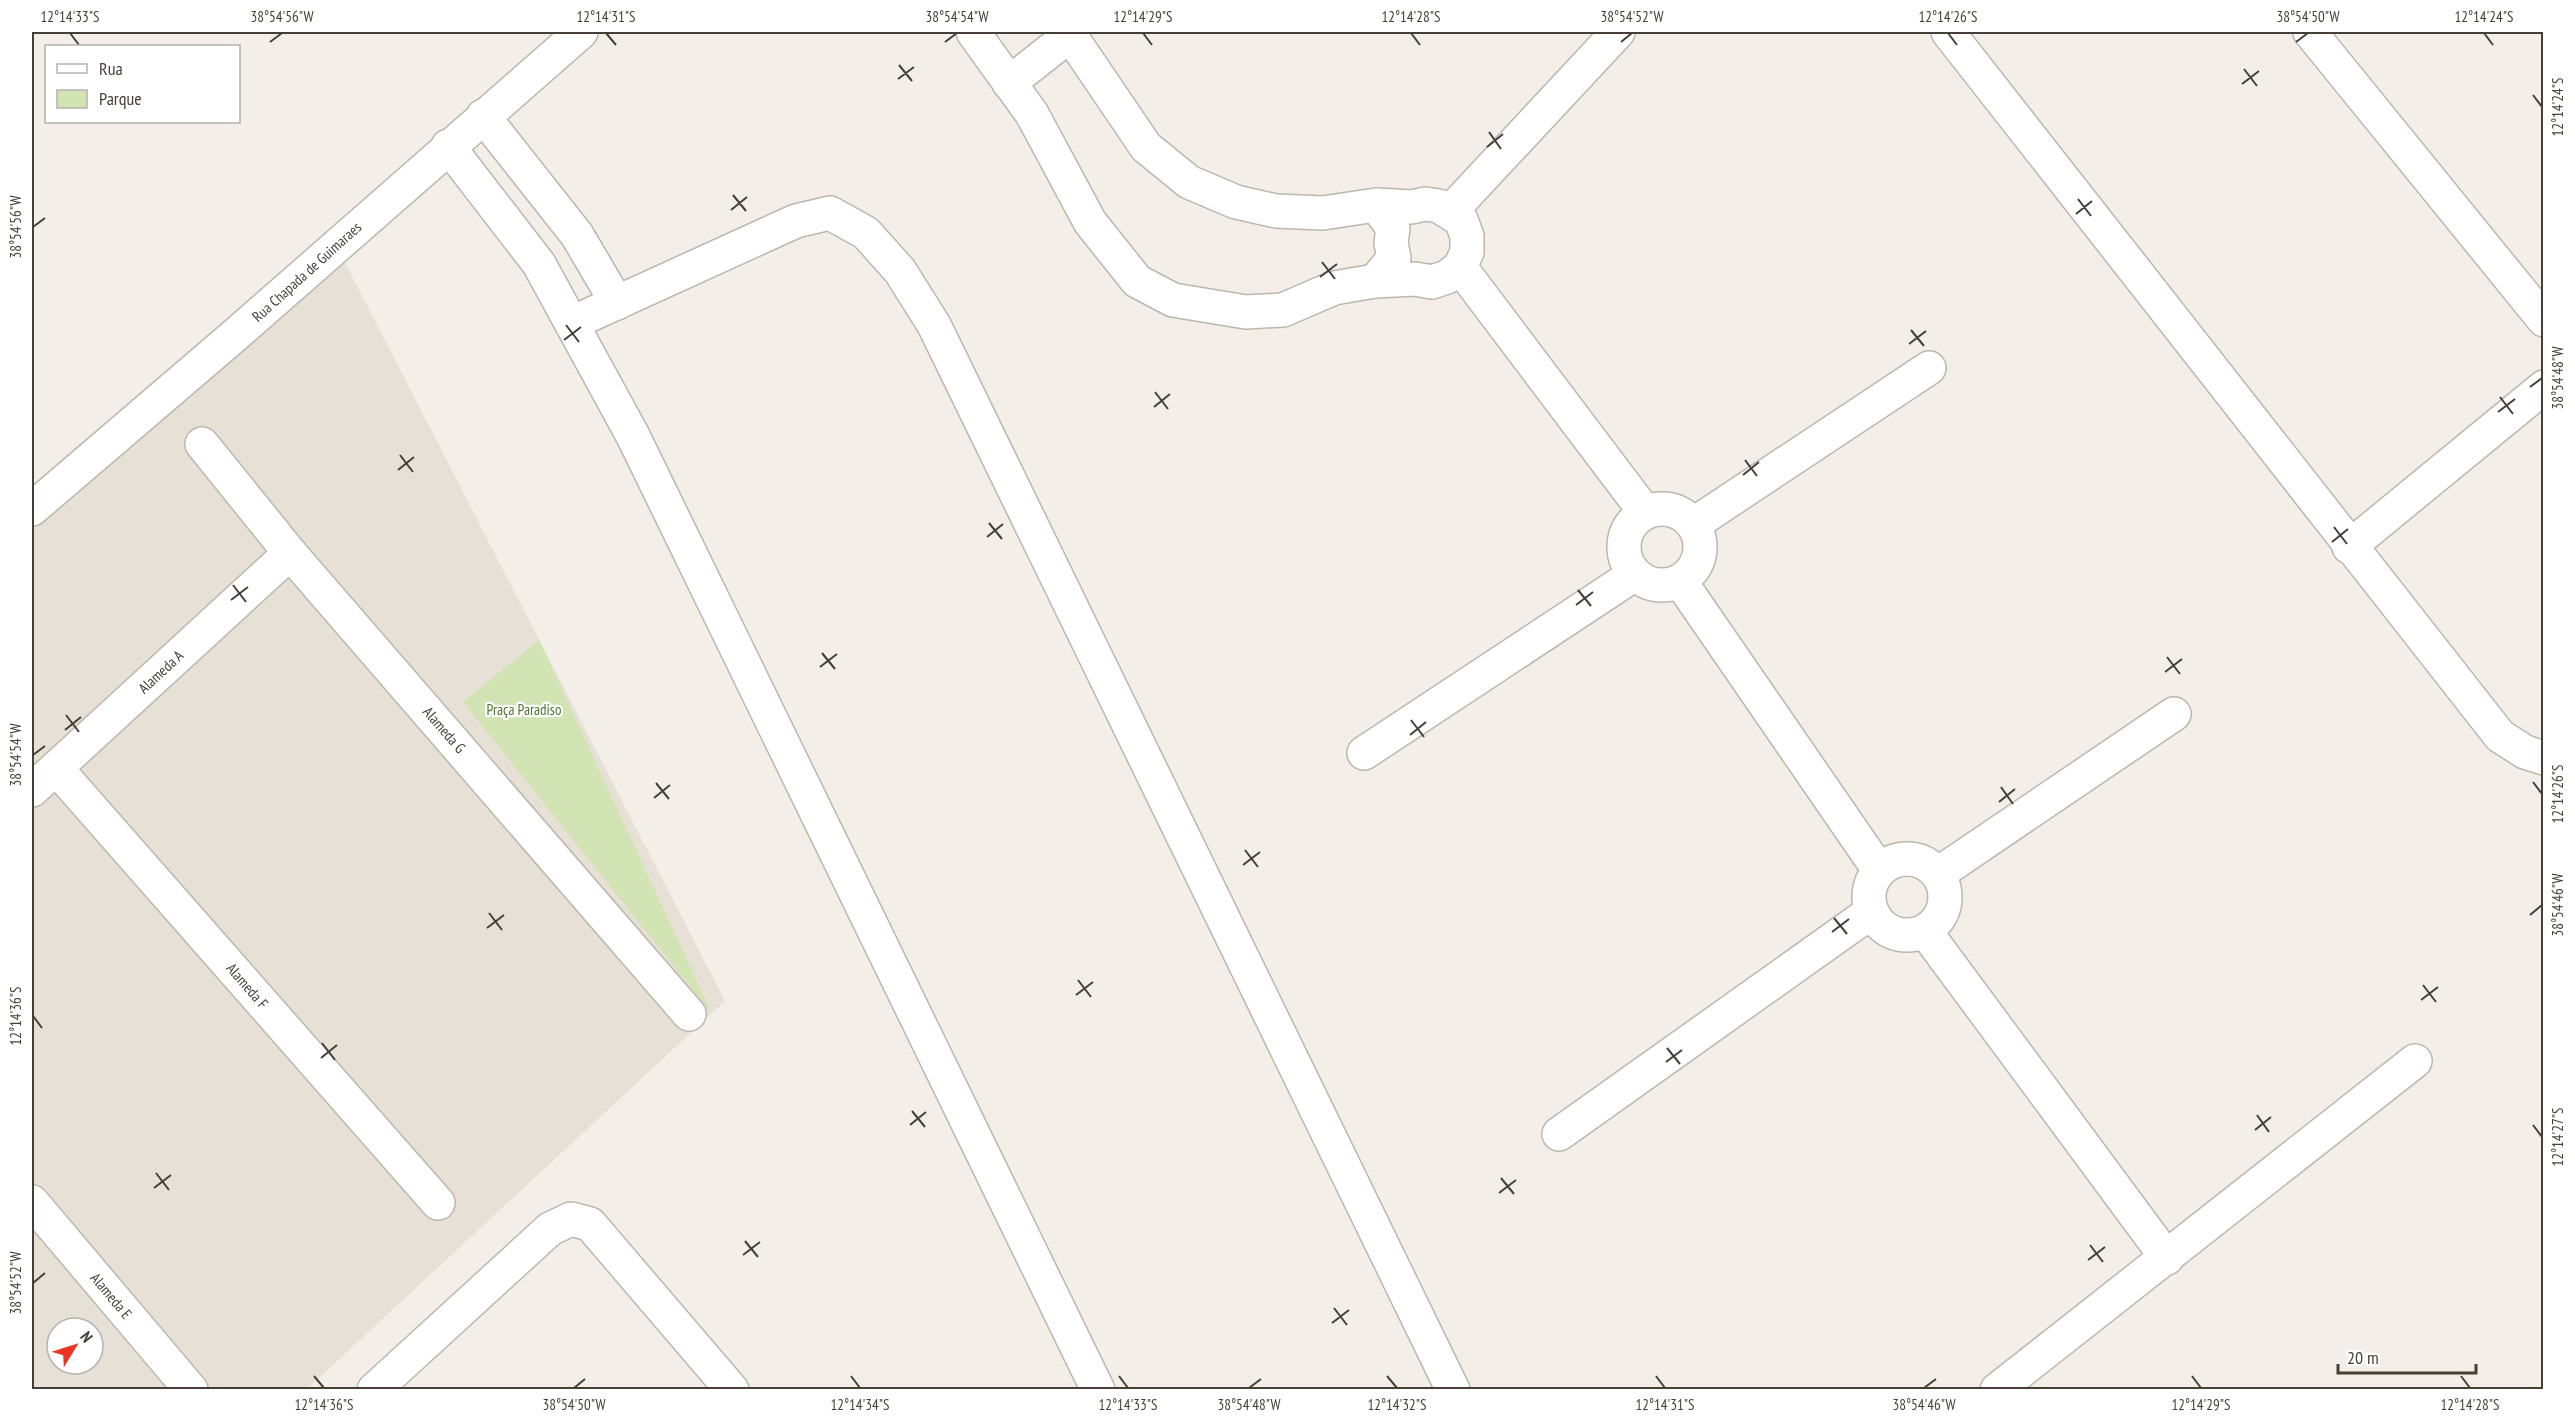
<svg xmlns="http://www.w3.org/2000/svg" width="2575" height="1421" font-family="'PT Sans Narrow',sans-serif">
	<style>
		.residential { fill: #e6e0d6; fill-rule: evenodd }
		.green { fill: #d2e4b3 }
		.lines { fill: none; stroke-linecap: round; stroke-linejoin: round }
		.minor-casing { stroke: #beb6ab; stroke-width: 36 }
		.minor { stroke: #fff; stroke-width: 33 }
		.ticks { fill: none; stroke: #463f37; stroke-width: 2 }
		.labels { text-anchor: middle; stroke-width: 4.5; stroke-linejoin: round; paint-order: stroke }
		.street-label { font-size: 15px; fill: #463f37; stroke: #fff }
		.park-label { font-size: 15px; fill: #4e742e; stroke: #fff }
		.neatline { fill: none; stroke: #463f37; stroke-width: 2 }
		.ticks-label { font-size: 15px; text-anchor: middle; fill: #463f37 }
	</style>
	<rect width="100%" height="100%" fill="#f3efe8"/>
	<path class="residential" d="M338 249 725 1001 307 1389H32V514ZM57 1328H93V1364H57Z"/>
	<polygon class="green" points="539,640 712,1014 463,702"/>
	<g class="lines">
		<g class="minor-casing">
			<g id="minor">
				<polyline points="973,32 1032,114 1090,222 1137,281 1173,300 1246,312 1283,310 1334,288 1375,281"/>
				<polyline points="1068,32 1146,147 1189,182 1236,202 1276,211 1323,213 1376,205 1412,207 1425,204 1439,206 1461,220 1467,236 1467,252 1460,267 1447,277 1432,282 1415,279 1375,281 1394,258 1391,243 1393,228 1376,205"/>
				<polyline points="1948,32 2500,736 2525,752 2544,758"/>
				<polyline points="2310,32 2544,320"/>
				<polyline points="1009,83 1070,35"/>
				<polyline points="483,116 577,235 617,303"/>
				<polyline points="448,146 539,264 633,436 1098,1390"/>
				<polyline points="1451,211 1618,32"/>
				<polyline points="1460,267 1645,512"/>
				<polyline points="572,323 796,221 830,213 866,233 900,271 934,325 1453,1390"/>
				<polyline points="202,444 290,553 689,1014"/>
				<circle cx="1662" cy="547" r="38"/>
				<polyline points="32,509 234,336 581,32"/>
				<polyline points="1694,524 1929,368"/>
				<polyline points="2349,547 2544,387"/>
				<polyline points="1680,581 1879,870"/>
				<polyline points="1364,753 1635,574"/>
				<polyline points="56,768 438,1203"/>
				<polyline points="32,790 290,553"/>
				<circle cx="1907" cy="897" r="38"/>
				<polyline points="1938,874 2174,714"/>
				<polyline points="1925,931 2167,1258"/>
				<polyline points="1559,1134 1871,912"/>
				<polyline points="32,1202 191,1390"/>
				<polyline points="374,1390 550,1229 571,1219 590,1224 732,1390"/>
				<polyline points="1997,1390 2415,1061"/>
			</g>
		</g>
		<use href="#minor" class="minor"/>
	</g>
	<path class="ticks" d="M70 33 79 45M606 33 616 45M1143 33 1152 45M1411 33 1420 45M1948 33 1957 45M2484 33 2493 45M270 42 282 33M945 42 957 33M1621 42 1632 33M2296 42 2308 33M899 65 912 81M2244 69 2257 86M898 79 914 67M2242 84 2259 71M2533 95 2542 107M1489 132 1501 149M1487 147 1503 134M733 195 746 211M2078 199 2091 216M731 210 747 197M2076 214 2092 201M33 227 45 218M1322 262 1335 279M1320 277 1337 264M566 325 579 342M1911 330 1924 346M564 340 581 327M1909 344 1926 331M2530 387 2542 378M1155 392 1168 409M2500 397 2513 414M1154 407 1170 394M2498 412 2515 399M400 455 413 472M1745 460 1757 476M398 470 414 457M1743 475 1759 462M989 523 1002 539M2334 527 2347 544M987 537 1003 524M2332 542 2348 529M233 585 246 602M1578 590 1591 606M231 600 248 587M1576 605 1593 592M822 653 835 669M2167 657 2180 674M820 667 837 654M2165 672 2182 659M66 715 79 732M1411 720 1424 737M65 730 81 717M1410 735 1426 722M33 755 45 746M2533 782 2542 794M656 783 669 799M2001 787 2013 804M654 798 670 785M1999 802 2015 789M1245 850 1258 867M1243 865 1260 852M489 913 502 930M2530 915 2542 905M1834 918 1847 934M487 928 504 915M1832 932 1849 919M1078 980 1091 997M2423 985 2436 1002M1076 995 1093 982M2421 1000 2438 987M33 1016 42 1028M322 1043 335 1060M1667 1048 1680 1064M321 1058 337 1045M1666 1062 1682 1050M912 1111 925 1127M2257 1115 2269 1132M910 1125 926 1112M2533 1125 2542 1137M2255 1130 2271 1117M156 1173 169 1190M1501 1178 1514 1194M154 1188 171 1175M1499 1193 1516 1180M745 1241 758 1257M2090 1245 2103 1262M743 1255 760 1242M2088 1260 2105 1247M33 1283 45 1273M1334 1308 1347 1325M1332 1323 1349 1310M314 1376 324 1388M851 1376 860 1388M1119 1376 1128 1388M1387 1376 1397 1388M1656 1376 1665 1388M2192 1376 2201 1388M2461 1376 2470 1388M574 1388 585 1379M1249 1388 1261 1379M1924 1388 1936 1379"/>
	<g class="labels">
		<g class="street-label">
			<text transform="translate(307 272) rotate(-42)" y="5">Rua Chapada de Guimaraes</text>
			<text transform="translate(161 672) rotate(-43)" y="5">Alameda A</text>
			<text transform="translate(444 730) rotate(49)" y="5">Alameda G</text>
			<text transform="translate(247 986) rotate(49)" y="5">Alameda F</text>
			<text transform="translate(111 1296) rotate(50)" y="5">Alameda E</text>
		</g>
		<g class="park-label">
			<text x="524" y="715">Praça Paradiso</text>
		</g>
	</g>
	<rect width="2575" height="1421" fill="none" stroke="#ffffff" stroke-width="66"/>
	<rect x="45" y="45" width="195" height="78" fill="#ffffff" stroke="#b5b2af" stroke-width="1.5"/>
	<rect x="57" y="64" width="30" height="9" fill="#ffffff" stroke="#b5b2af" stroke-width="1.5"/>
	<text x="99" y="75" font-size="18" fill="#463f37">Rua</text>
	<rect x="57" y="90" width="30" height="18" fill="#d2e4b3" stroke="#b5b2af" stroke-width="1.5"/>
	<text x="99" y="105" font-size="18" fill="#463f37">Parque</text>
	<g transform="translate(75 1346) rotate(52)"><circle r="28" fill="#ffffff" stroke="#b5b2af" stroke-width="1.5"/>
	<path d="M0-4.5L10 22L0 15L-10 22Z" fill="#ec3425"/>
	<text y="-9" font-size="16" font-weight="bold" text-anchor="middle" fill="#463f37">N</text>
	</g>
	<path d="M2338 1364v9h138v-9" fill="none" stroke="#463f37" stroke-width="3"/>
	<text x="2347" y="1364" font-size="18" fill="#463f37" stroke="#ffffff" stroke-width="4.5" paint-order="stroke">20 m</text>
	<rect x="33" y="33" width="2509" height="1355" class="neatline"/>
	<g class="ticks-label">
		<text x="70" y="22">12°14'33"S</text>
		<text x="282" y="22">38°54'56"W</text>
		<text x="606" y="22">12°14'31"S</text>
		<text x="957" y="22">38°54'54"W</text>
		<text x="1143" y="22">12°14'29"S</text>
		<text x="1411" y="22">12°14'28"S</text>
		<text x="1632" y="22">38°54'52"W</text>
		<text x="1948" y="22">12°14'26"S</text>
		<text x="2308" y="22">38°54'50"W</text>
		<text x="2484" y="22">12°14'24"S</text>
		<text transform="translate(2558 107) rotate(-90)" y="5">12°14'24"S</text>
		<text transform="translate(16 227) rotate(-90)" y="5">38°54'56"W</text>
		<text transform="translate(2558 378) rotate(-90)" y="5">38°54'48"W</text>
		<text transform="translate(16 755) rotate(-90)" y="5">38°54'54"W</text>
		<text transform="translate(2558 794) rotate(-90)" y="5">12°14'26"S</text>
		<text transform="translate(2558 905) rotate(-90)" y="5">38°54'46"W</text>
		<text transform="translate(16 1016) rotate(-90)" y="5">12°14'36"S</text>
		<text transform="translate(2558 1137) rotate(-90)" y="5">12°14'27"S</text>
		<text transform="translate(16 1283) rotate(-90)" y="5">38°54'52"W</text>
		<text x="324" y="1410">12°14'36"S</text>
		<text x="574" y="1410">38°54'50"W</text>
		<text x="860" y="1410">12°14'34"S</text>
		<text x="1128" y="1410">12°14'33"S</text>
		<text x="1249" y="1410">38°54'48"W</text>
		<text x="1397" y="1410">12°14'32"S</text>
		<text x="1665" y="1410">12°14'31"S</text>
		<text x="1924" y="1410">38°54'46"W</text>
		<text x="2201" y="1410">12°14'29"S</text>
		<text x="2470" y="1410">12°14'28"S</text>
	</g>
</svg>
